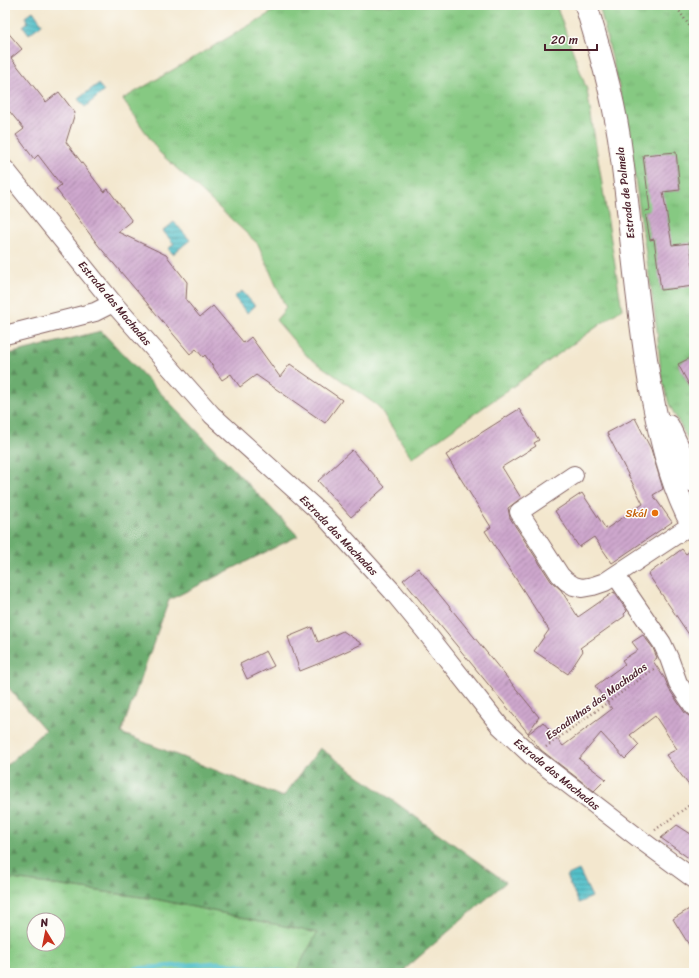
<svg xmlns="http://www.w3.org/2000/svg" width="699" height="978" font-family="Sriracha,sans-serif">
	<style>
		.grass { fill: url(#grass-tufts); stroke: #687456; fill-rule: evenodd }
		.forest { fill: url(#forest-firs); stroke: #5b664e }
		.water { fill: url(#water-rules); stroke: #4e707a }
		.lines { fill: none; stroke-linecap: round; stroke-linejoin: round }
		.stream { stroke: #52c0c9; stroke-width: 5 }
		.building { fill: url(#building-hatch) }
		.minor-casing { stroke: #856564; stroke-width: 20 }
		.tertiary-casing { stroke: #856564; stroke-width: 24 }
		.path { stroke: #856564; stroke-width: 2.5; stroke-dasharray: 1 3; stroke-linecap: butt }
		.minor { stroke: #fff; stroke-width: 18 }
		.tertiary { stroke: #fff; stroke-width: 22 }
		.food-dot { fill: #e8710a; stroke: #fdfcf7; stroke-width: 1.5 }
		.labels { text-anchor: middle; stroke-width: 3; stroke-linejoin: round; paint-order: stroke }
		.street-label { font-size: 11px; fill: #4a1f2b; stroke: #fdfcf7 }
		.food-label { font-size: 11px; fill: #c56008; stroke: #fdfcf7; text-anchor: end }
	</style>
	<defs>
		<pattern id="grass-tufts" width="24" height="20" patternUnits="userSpaceOnUse"><rect width="24" height="20" fill="#86c982"/><path d="M3 7l-1-3M5 7V3M7 7l1-3M15 17l-1-3M17 17v-4M19 17l1-3" fill="none" stroke="#75ac70"/></pattern>
		<pattern id="forest-firs" width="22" height="20" patternUnits="userSpaceOnUse"><rect width="22" height="20" fill="#6cad70"/><path d="M5 1l3.5 6h-7zM16 11l3.5 6h-7z" fill="#5b8c5c"/></pattern>
		<pattern id="water-rules" width="6" height="5" patternUnits="userSpaceOnUse"><rect width="6" height="5" fill="#52c0c9"/><path d="M0 2.5h6" fill="none" stroke="#469ba3"/></pattern>
		<pattern id="building-hatch" width="6" height="6" patternUnits="userSpaceOnUse"><rect width="6" height="6" fill="#cea7cd"/><path d="M-1 1l2-2M0 6l6-6M5 7l2-2" fill="none" stroke="#a987a7"/></pattern>
	</defs>
	<rect width="100%" height="100%" fill="#fdfcf7"/>
	<filter id="ink" filterUnits="userSpaceOnUse"><feTurbulence type="fractalNoise" baseFrequency=".025" numOctaves="2"/><feDisplacementMap in="SourceGraphic" scale="8" xChannelSelector="R" yChannelSelector="G"/><feConvolveMatrix kernelMatrix="1 2 1 2 8 2 1 2 1" color-interpolation-filters="sRGB"/></filter>
	<filter id="wash" filterUnits="userSpaceOnUse"><feTurbulence type="fractalNoise" baseFrequency=".012" numOctaves="4" result="noise"/><feDisplacementMap in="SourceGraphic" scale="16" xChannelSelector="R" yChannelSelector="G"/><feGaussianBlur stdDeviation="0.9" result="paint"/><feColorMatrix in="noise" values="0 0 0 0 0 0 0 0 0 0 0 0 0 0 0 0 0 1.4 0 .05"/><feComposite in="paint" operator="in"/></filter>
	<g filter="url(#wash)">
		<rect width="100%" height="100%" fill="#f3e7ce"/>
		<g class="grass">
			<polygon points="284,5 556,5 587,90 622,309 412,458 378,406 307,356 276,320 286,308 258,244 159,152 123,99"/>
			<path d="M599 5H694V274L690 243 656 248 661 290 694 286V356L678 364 694 394V451L669 404 661 374 657 330 632 157 619 87ZM676 152 680 190 648 194 643 156ZM665 208 670 236 650 240 645 211Z"/>
			<path d="M5 878 155 899 318 933 295 973H5ZM34 920H58V944H34Z"/>
		</g>
		<polygon class="forest" points="101,331 298,536 169,600 121,733 283,797 320,748 506,882 405,969 407,973 295,973 317,933 155,899 5,878 5,767 45,730 8,687 5,687 5,355"/>
		<g class="water">
			<polygon points="33,11 42,24 29,34 23,26 28,22 25,17"/>
			<polygon points="98,84 104,91 85,107 78,99"/>
			<polygon points="174,222 190,240 173,254 168,249 174,244 163,231"/>
			<polygon points="242,291 255,306 247,313 234,297"/>
			<polygon points="579,870 592,897 579,903 566,876"/>
		</g>
		<g class="lines">
			<polyline class="stream" points="126,973 135,969 217,963 292,973"/>
		</g>
		<g id="blocks">
			<g class="building">
				<polygon points="5,29 22,49 11,58 46,102 59,92 75,113 66,142 104,192 108,189 132,221 118,232 166,255 187,282 186,300 200,317 213,306 244,343 251,337 280,377 290,364 342,400 325,423 256,375 240,387 231,374 222,380 205,355 203,357 196,349 190,354 98,245 56,189 61,185 38,155 34,159 16,135 24,129 5,106"/>
				<polygon points="676,152 680,190 663,192 672,245 690,243 694,274 694,286 661,290 654,239 650,240 645,211 650,210 643,155"/>
				<polygon points="694,356 694,394 678,364"/>
				<polygon points="519,409 539,440 534,443 536,446 502,467 521,498 508,508 510,518 551,581 561,590 578,617 614,592 627,611 624,614 625,616 580,648 583,651 568,674 534,651 549,630 485,531 491,527 446,455"/>
				<polygon points="635,418 651,449 663,489 653,495 672,522 612,563 594,537 579,547 555,511 582,493 606,529 643,504 607,433"/>
				<polygon points="352,450 385,487 351,517 318,481"/>
				<polygon points="694,548 694,642 648,574 682,549 686,554"/>
				<polygon points="418,568 539,717 528,733 403,580"/>
				<polygon points="312,627 318,642 343,631 362,644 325,661 300,671 288,637"/>
				<polygon points="643,635 653,648 657,658 653,661 665,679 669,689 685,713 689,716 694,717 694,792 666,755 677,749 655,716 630,735 639,745 625,759 601,733 579,759 606,779 594,791 541,750 528,734 543,722 563,746 612,709 595,686 625,664 622,660 638,650 632,642"/>
				<polygon points="266,651 274,666 247,679 240,664"/>
				<polygon points="677,825 694,836 694,862 661,838"/>
				<polygon points="694,906 694,953 673,919"/>
			</g>
		</g>
	</g>
	<g filter="url(#ink)">
		<use href="#blocks" fill-opacity="0" stroke="#856564" stroke-width="1"/>
		<g class="lines">
			<g class="minor-casing">
				<g id="minor">
					<polyline points="5,169 113,303 212,415 324,516 393,592 425,631 500,726 533,757 641,840 694,879"/>
					<polyline points="5,335 95,312 113,303"/>
					<polyline points="574,475 519,512 560,575 566,581 574,586 582,588 593,586 605,582 694,523"/>
					<polyline points="616,576 662,643 669,658 678,683 694,707"/>
				</g>
			</g>
			<g class="tertiary-casing">
				<g id="tertiary">
					<path d="M586 5C599 48 612 92 619 137 631 221 636 306 651 390 660 437 670 485 694 528"/>
					<polyline points="668,426 694,481"/>
				</g>
			</g>
			<g class="path">
				<polyline points="675,5 693,31"/>
				<polyline points="546,747 654,669"/>
				<polyline points="655,830 694,802"/>
			</g>
			<use href="#minor" class="minor"/>
			<use href="#tertiary" class="tertiary"/>
		</g>
	</g>
	<circle class="food-dot" cx="655" cy="513" r="4"/>
	<g class="labels">
		<g class="street-label">
			<text transform="translate(625 193) rotate(-97)" y="4">Estrada de Palmela</text>
			<text transform="translate(115 303) rotate(50)" y="4">Estrada das Machadas</text>
			<text transform="translate(339 535) rotate(46)" y="4">Estrada das Machadas</text>
			<text transform="translate(596 701) rotate(-36)" y="4">Escadinhas das Machadas</text>
			<text transform="translate(557 774) rotate(39)" y="4">Estrada das Machadas</text>
		</g>
		<g class="food-label">
			<text x="647" y="517">Skál</text>
		</g>
	</g>
	<rect width="699" height="978" fill="none" stroke="#fdfcf7" stroke-width="20"/>
	<g transform="translate(46 932) rotate(350)"><circle r="19" fill="#fdfcf7" stroke="#b5a4a5"/>
	<path d="M0-3L7 15L0 10L-7 15Z" fill="#c8321e"/>
	<text y="-6" font-size="11" font-weight="bold" text-anchor="middle" fill="#4a1f2b">N</text>
	</g>
	<path d="M545 44v6h52v-6" fill="none" stroke="#4a1f2b" stroke-width="2"/>
	<text x="551" y="44" font-size="12" fill="#4a1f2b" stroke="#fdfcf7" stroke-width="3" paint-order="stroke">20 m</text>
</svg>
